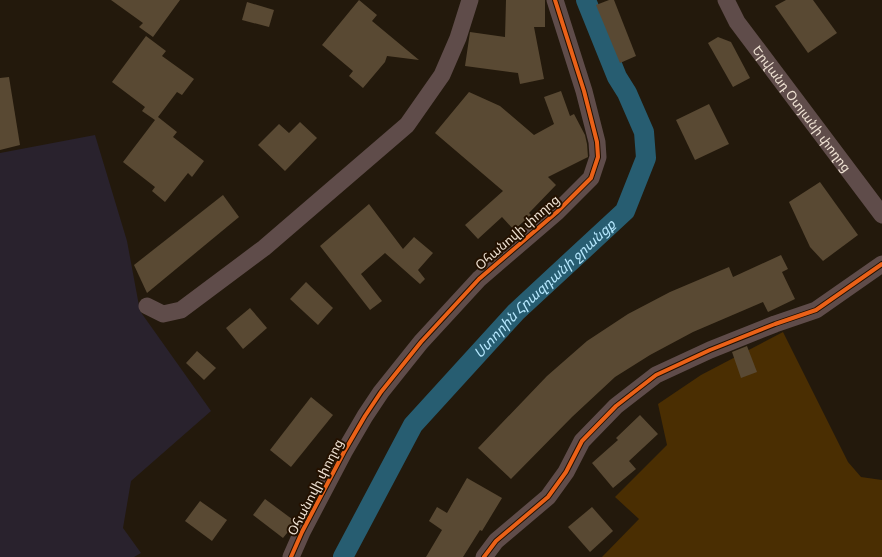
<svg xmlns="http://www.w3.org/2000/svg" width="882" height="557" font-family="'Source Sans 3','Noto Sans Armenian',sans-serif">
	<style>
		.commercial { fill: #29222d }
		.green { fill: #4a2e02 }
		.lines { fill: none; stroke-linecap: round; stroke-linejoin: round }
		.canal { stroke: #275d71; stroke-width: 20 }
		.building { fill: #594933 }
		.street { stroke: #5f4c4a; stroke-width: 17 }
		.cycleway-casing { stroke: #231100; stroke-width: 6 }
		.cycleway { stroke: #ea6118; stroke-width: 4 }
		.labels { text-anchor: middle; stroke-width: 4; stroke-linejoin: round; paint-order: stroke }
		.street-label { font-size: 13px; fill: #efe2d3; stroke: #231100 }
		.water-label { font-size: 14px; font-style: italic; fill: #b6e8fe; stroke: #231100 }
	</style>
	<rect width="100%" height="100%" fill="#23190c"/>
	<polygon class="commercial" points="95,135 127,241 140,311 211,411 131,481 123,528 141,553 134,557 0,557 0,153"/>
	<polygon class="green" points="783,332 848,462 861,477 882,480 882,557 602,557 639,519 615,497 667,445 658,404 701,375"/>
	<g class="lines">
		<path class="canal" id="s1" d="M343 557 413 425 516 312 625 211 646 158 644 132 627 93 617 77 586 0"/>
	</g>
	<g class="building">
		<polygon points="111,0 180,0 153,37 139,27 143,23"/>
		<polygon points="359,0 377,15 372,21 419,60 387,56 385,62 363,88 349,76 353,71 322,45"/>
		<polygon points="506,0 545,0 545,27 534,27 544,79 520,84 518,73 465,66 470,32 505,37"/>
		<polygon points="609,0 614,0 636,56 620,63 596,5"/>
		<polygon points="786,0 813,0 837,33 808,53 775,6"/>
		<polygon points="247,2 274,10 269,27 242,20"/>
		<polygon points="146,36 166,51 162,56 194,79 182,95 177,92 158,117 177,132 173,137 204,161 192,177 188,173 165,202 152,191 155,187 123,162 155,120 142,111 145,107 112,82"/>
		<polygon points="718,37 731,42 750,78 733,87 708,43"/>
		<polygon points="9,77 20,145 0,150 0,78"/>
		<polygon points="561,91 570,116 574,114 585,135 587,144 588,157 548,177 556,185 529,213 531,215 514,230 502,217 478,239 465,225 503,191 435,133 469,92 500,106 534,135 554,124 544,97"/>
		<polygon points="709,104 729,144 695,160 676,120"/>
		<polygon points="300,122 317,138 285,171 258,145 279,124 289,133"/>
		<polygon points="820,182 858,235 823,261 810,247 789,202"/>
		<polygon points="223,195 239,217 147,293 134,265"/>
		<polygon points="369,204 403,249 414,237 433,253 418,270 425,279 420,284 385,253 361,274 382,301 370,310 320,246"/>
		<polygon points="781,255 788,269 782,272 795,299 768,312 763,302 693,332 650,355 615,377 572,417 511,479 478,448 547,376 587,341 628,314 670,292 729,267 733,277"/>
		<polygon points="306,282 333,308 318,325 290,299"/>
		<polygon points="250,308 267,328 243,349 226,328"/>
		<polygon points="747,346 757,372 741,378 732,352"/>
		<polygon points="197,351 216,368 204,380 186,363"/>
		<polygon points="311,397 333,415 291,467 270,450"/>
		<polygon points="640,415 658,434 629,461 636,469 613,488 592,463 618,440 616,438"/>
		<polygon points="467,478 502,498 482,531 480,530 463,557 426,557 442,530 429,521 437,507 447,513"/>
		<polygon points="265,499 296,522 283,538 253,515"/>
		<polygon points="200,501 227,520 212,541 185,521"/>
		<polygon points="592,507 613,531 590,552 568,527"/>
	</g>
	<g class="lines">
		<g class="street">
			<path id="s2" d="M726 0 737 22 882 215"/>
			<polyline points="147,306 163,314 181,310 264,248 407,125 442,75 458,38 470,0"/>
			<polyline points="291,557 302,532 344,452 365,416 381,392 421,342 479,279 557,212 591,178 598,157 597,142 584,91 555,0"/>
			<polyline points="484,557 496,541 548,497 566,472 582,441 616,406 656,375 710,350 775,324 816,310 882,264"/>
		</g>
		<g class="cycleway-casing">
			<g id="cycleway">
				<polyline points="291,557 302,532 344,452 365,416 381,392 421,342 479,279 557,212 591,178 598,157 597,142 584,91 555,0"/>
				<polyline points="484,557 496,541 548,497 566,472 582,441 616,406 656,375 710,350 775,324 816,310 882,264"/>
			</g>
		</g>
		<use href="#cycleway" class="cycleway"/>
	</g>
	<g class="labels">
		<g class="street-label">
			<text dy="5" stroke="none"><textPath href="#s2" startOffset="133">Երվանդ Օտյանի փողոց</textPath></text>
			<text transform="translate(517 232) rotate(-41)" y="5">Օհանովի փողոց</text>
			<text transform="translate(315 487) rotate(-63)" y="5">Օհանովի փողոց</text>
		</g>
		<g class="water-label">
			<text dy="5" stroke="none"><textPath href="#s1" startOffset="339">Ստորին Հրազդանի ջրանցք</textPath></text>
		</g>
	</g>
</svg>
